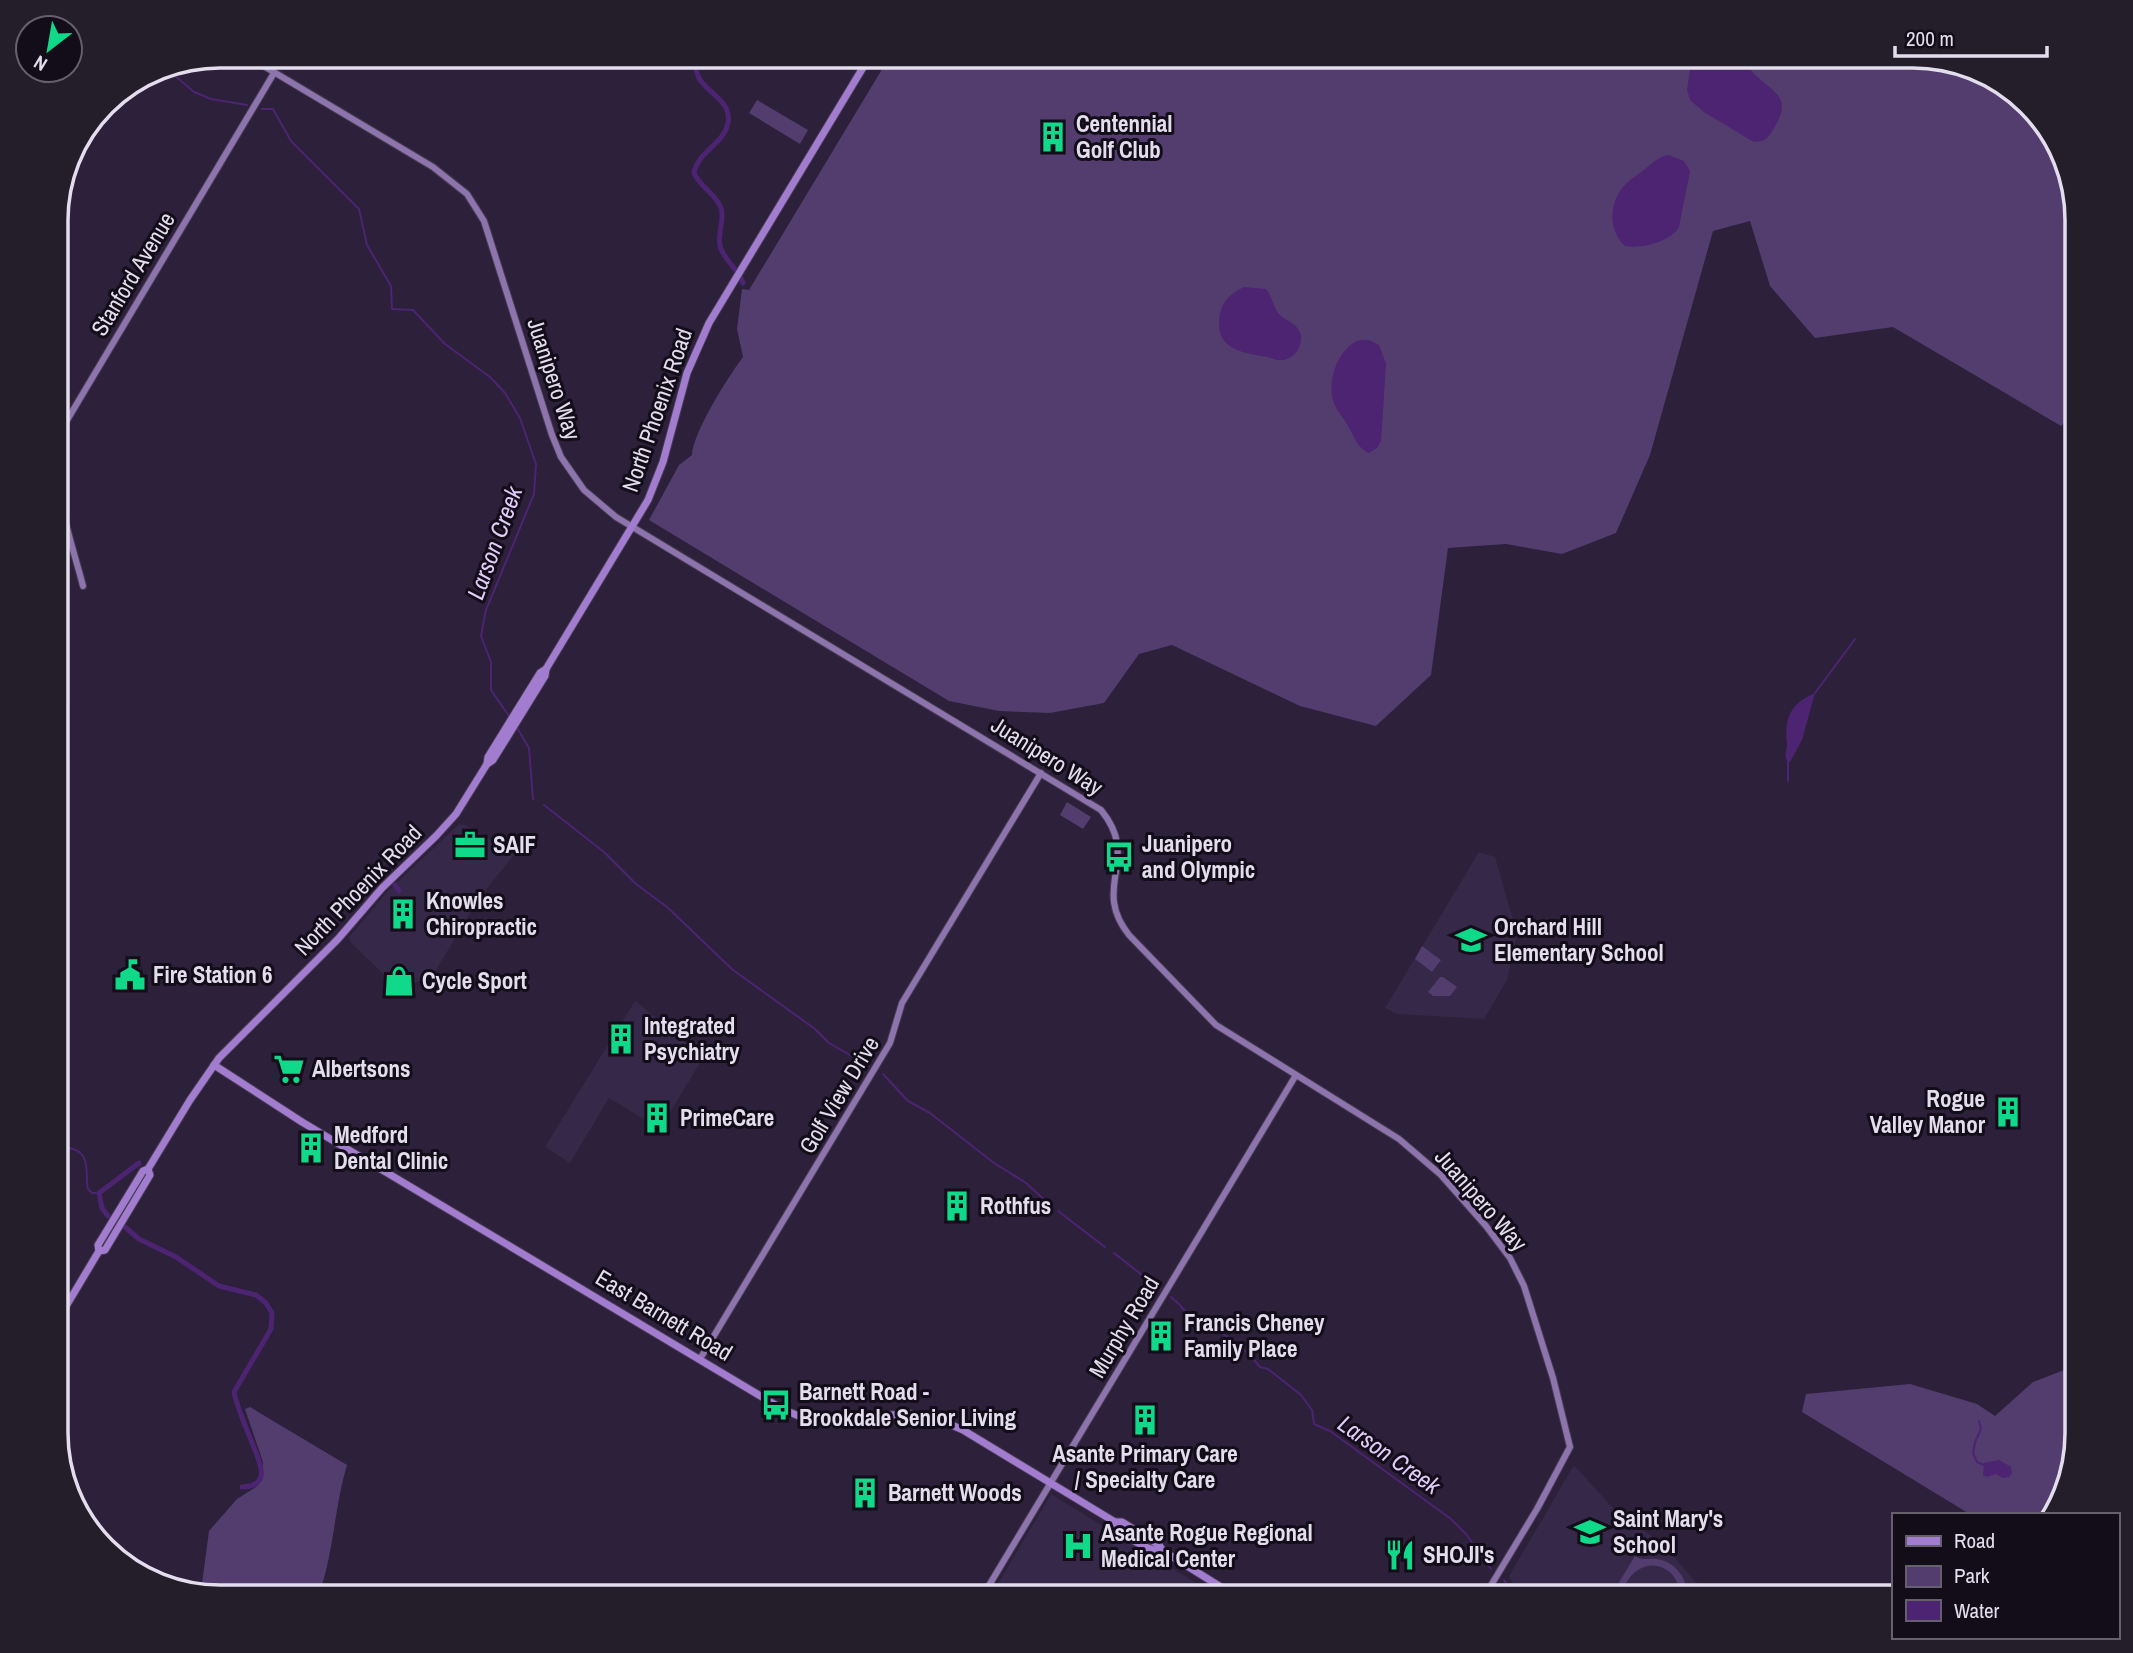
<svg xmlns="http://www.w3.org/2000/svg" width="2133" height="1653" font-family="'Archivo Narrow',sans-serif">
	<style>
		.built { fill: #362848 }
		.green { fill: #533c6e }
		.water { fill: #4c2472 }
		.lines { fill: none; stroke-linecap: round; stroke-linejoin: round }
		.stream { stroke: #4c2472; stroke-width: 2 }
		.canal { stroke: #4c2472; stroke-width: 5 }
		.secondary-casing { stroke: #473c52; stroke-width: 8 }
		.primary-casing { stroke: #473c52; stroke-width: 9 }
		.secondary { stroke: #8e74ad; stroke-width: 6 }
		.primary { stroke: #a27ccf; stroke-width: 7 }
		.labels { text-anchor: middle; stroke-width: 6; stroke-linejoin: round; paint-order: stroke }
		.poi-label { font-size: 23px; font-weight: bold; fill: #e4ddee; stroke: #120d19; text-anchor: start }
		.street-label { font-size: 23px; fill: #e4ddee; stroke: #120d19 }
		.water-label { font-size: 24px; font-style: italic; fill: #dfccf9; stroke: #120d19 }
		.rim { fill: none; stroke: #e4ddee; stroke-width: 3.5 }
	</style>
	<rect width="100%" height="100%" fill="#2c203a"/>
	<g class="built">
		<polygon points="459,824 465,825 515,854 479,898 435,972 401,991 351,943 349,937 388,891"/>
		<polygon points="1479,852 1495,857 1517,934 1507,980 1484,1019 1397,1014 1385,1008"/>
		<polygon points="635,1001 704,1056 660,1129 609,1098 570,1163 545,1147"/>
		<polygon points="1574,1465 1611,1506 1665,1546 1708,1597 1519,1597 1509,1576"/>
		<polygon points="1051,1494 1219,1597 990,1597"/>
	</g>
	<g class="green">
		<path d="M890 56H1914L2013 90 2060 147 2077 220V410L2061 426 1893 327 1815 338 1770 286 1750 221 1713 231 1650 455 1616 533 1562 554 1506 544 1448 548 1431 675 1376 726 1300 706 1172 645 1139 654 1104 703 1050 713 999 711 949 701 649 520 679 465 692 455C693 432 728 377 743 357L737 329 742 289 749 290Z"/>
		<polygon points="757,100 808,130 800,144 749,113"/>
		<polygon points="1067,802 1091,817 1083,829 1060,815"/>
		<polygon points="1422,946 1441,960 1432,972 1415,959"/>
		<polygon points="1440,977 1443,977 1457,987 1450,996 1433,996 1428,992"/>
		<polygon points="2077,1365 2077,1434 2049,1515 1967,1515 1968,1513 1802,1412 1806,1394 1910,1384 1977,1404 1995,1416 2033,1382"/>
		<path d="M250 1407 347 1465C334 1508 334 1554 318 1597H219L201 1591 209 1531 237 1499 256 1487 262 1480 263 1462 245 1409Z"/>
		<path d="M1635 1556C1643 1561 1648 1558 1657 1559 1676 1562 1688 1579 1687 1597H1680C1681 1575 1659 1557 1638 1570 1628 1576 1624 1588 1618 1597H1610Z"/>
	</g>
	<g class="water">
		<path d="M1692 56H1740C1745 62 1749 68 1754 74 1777 95 1794 98 1771 133 1766 141 1760 143 1752 141L1704 112 1690 100 1687 90Z"/>
		<path d="M1668 155 1684 161 1690 171 1679 227C1671 242 1641 249 1625 246 1608 231 1609 202 1624 186 1630 179 1638 175 1645 169 1653 163 1658 157 1668 155Z"/>
		<path d="M1244 287 1266 289C1273 297 1273 310 1282 317 1289 322 1299 325 1301 336 1302 349 1292 362 1278 360 1275 360 1271 358 1268 357 1241 353 1213 349 1220 314 1223 299 1231 294 1244 287Z"/>
		<path d="M1360 340H1369L1379 345 1386 364 1381 441 1377 448 1369 453C1358 449 1355 438 1349 428 1345 419 1335 409 1333 400 1327 379 1339 347 1360 340Z"/>
		<path d="M1815 693 1802 740 1790 762 1787 761C1784 754 1787 751 1787 744 1784 718 1790 704 1815 693Z"/>
		<polygon points="1999,1460 2011,1467 2012,1473 2009,1477 2003,1478 1996,1474 1987,1477 1983,1475 1984,1463"/>
	</g>
	<g class="lines">
		<g class="stream">
			<polyline points="165,67 194,92 211,99 247,105"/>
			<polyline points="262,109 273,109 291,141 359,209 367,245 391,286 392,309 413,310 445,344 490,377 505,393 520,418 536,464 534,494 486,610 481,636 491,662 491,690 509,716"/>
			<polyline points="1815,693 1855,639"/>
			<polyline points="516,726 529,748 533,799"/>
			<polyline points="1788,781 1788,761"/>
			<polyline points="544,805 604,852 636,884 667,907 733,970 815,1029 829,1043 869,1066"/>
			<polyline points="883,1074 908,1101 930,1113 994,1163 1026,1183 1049,1204"/>
			<path d="M56 1148C62 1150 68 1147 73 1149 91 1154 85 1175 88 1189L92 1193H99"/>
			<polyline points="1058,1211 1105,1247"/>
			<polyline points="1114,1253 1160,1289"/>
			<polyline points="1171,1297 1180,1305 1193,1321 1216,1328 1250,1355 1260,1367 1268,1369 1301,1395 1312,1410 1314,1424 1330,1431 1451,1519 1466,1534 1491,1569"/>
			<polyline points="1975,1442 1981,1429 1979,1421"/>
			<polyline points="1975,1443 1973,1453 1977,1462 1984,1465"/>
			<polyline points="1504,1580 1516,1597"/>
		</g>
		<g class="canal">
			<path d="M695 56C695 63 696 72 699 78 708 94 732 101 728 123 724 144 698 151 694 173 700 187 716 194 721 208 725 221 717 233 720 246 724 261 739 269 743 283"/>
			<polyline points="395,885 399,891"/>
			<polyline points="108,1216 102,1208 99,1193 139,1163"/>
			<path d="M125 1227 139 1239 176 1257 219 1286 256 1295 266 1303 272 1313 271 1329 234 1392C236 1403 246 1428 251 1440 257 1457 275 1486 242 1487"/>
		</g>
		<g class="secondary-casing">
			<g id="secondary">
				<path d="M247 56 433 167 467 194 484 221 552 435 561 457 584 490 616 517 1101 810C1142 860 1090 886 1129 935L1216 1025 1399 1139 1441 1175 1486 1226 1510 1258 1524 1286 1553 1378 1570 1447 1537 1509 1484 1597"/>
				<path d="M83 586C70 535 47 480 63 427L274 73"/>
				<polyline points="700,1359 890,1043 902,1003 1041,773"/>
				<polyline points="982,1597 1296,1075"/>
			</g>
		</g>
		<g class="primary-casing">
			<g id="primary">
				<polyline points="487,764 488,757 540,673 546,669"/>
				<polyline points="214,1065 302,1122 784,1410 804,1418 827,1423 853,1422 890,1415 911,1414 945,1422 963,1430 1115,1522 1122,1522 1159,1545 1163,1551 1237,1597"/>
				<polyline points="99,1251 105,1250 150,1175 148,1169"/>
				<polyline points="56,1323 99,1251 98,1245 143,1171 148,1169 190,1100 219,1058 338,939 382,888 436,836 456,814 487,764 493,760 545,676 546,669 648,500 663,462 687,373 709,323 870,56"/>
				<path d="M1115 1522C1120 1535 1149 1552 1163 1551"/>
			</g>
		</g>
		<use href="#secondary" class="secondary"/>
		<use href="#primary" class="primary"/>
	</g>
	<defs>
		<g id="building-bare" transform="scale(2.415)"><path d="M-4-6H4V6H1V3H-1V6H-4ZM-2.5-4.3h1.7v1.8h-1.7ZM.8-4.3h1.7v1.8H.8ZM-2.5-1h1.7V.8h-1.7ZM.8-1h1.7V.8H.8Z" fill="#10d98a" stroke="#120d19" stroke-width="2.5" paint-order="stroke"/></g>
		<g id="office-bare" transform="scale(2.415)"><path d="M-6-3h4V-5.5h4V-3h4V5H-6ZM-1-4.5V-3h2v-1.5ZM-6 0V1H6V0Z" fill="#10d98a" stroke="#120d19" stroke-width="2.5" paint-order="stroke"/></g>
		<g id="bus-bare" transform="scale(2.415)"><path d="M-5-6H5V4H4V6H2V4H-2V6H-4V4H-5ZM-3.5-4V0h7V-4ZM-3.5 1.2v1.5H-2V1.2ZM2 1.2v1.5H3.5V1.2Z" fill="#10d98a" stroke="#120d19" stroke-width="2.5" paint-order="stroke"/></g>
		<g id="school-bare" transform="scale(2.415)"><path d="M0-5L7-2L0 1L-7-2ZM-4 1L0 2.5L4 1V4Q0 6-4 4Z" fill="#10d98a" stroke="#120d19" stroke-width="2.5" paint-order="stroke"/></g>
		<g id="civic-bare" transform="scale(2.415)"><path d="M-.6-6.5H3V-4.5H.6V-3L4-1V1h2V6H-6V1h2V-1L-.6-3ZM-1.2 2.5V6h2.4V2.5Z" fill="#10d98a" stroke="#120d19" stroke-width="2.5" paint-order="stroke"/></g>
		<g id="shop-bare" transform="scale(2.415)"><path d="M-5-2.5h2.3a2.7 3.5 0 0 1 5.4 0H5L5.5 6h-11ZM-1.5-2.5h3a1.5 2.3 0 0 0-3 0Z" fill="#10d98a" stroke="#120d19" stroke-width="2.5" paint-order="stroke"/></g>
		<g id="supermarket-bare" transform="scale(2.415)"><path d="M-6-5.5h2.5l.6 2H6L4.5 2H-2.5L-4.4-4H-6ZM-1.5 3.2a1.3 1.3 0 1 0 .1 0ZM3 3.2a1.3 1.3 0 1 0 .1 0Z" fill="#10d98a" stroke="#120d19" stroke-width="2.5" paint-order="stroke"/></g>
		<g id="hospital-bare" transform="scale(2.415)"><path d="M-5-5h3v3.5h4V-5h3V5h-3V1.5h-4V5h-3Z" fill="#10d98a" stroke="#120d19" stroke-width="2.5" paint-order="stroke"/></g>
		<g id="restaurant-bare" transform="scale(2.415)"><path d="M-5-6h1v4h1v-4h1v4h1v-4h1v5L-1.5 .5V6h-2V.5L-5-1ZM5-6V6H3V1.5H1.5Q1.5-4 5-6Z" fill="#10d98a" stroke="#120d19" stroke-width="2.5" paint-order="stroke"/></g>
	</defs>
	<g fill-rule="evenodd">
		<use href="#building-bare" x="1053" y="137"/>
		<use href="#office-bare" x="470" y="845"/>
		<use href="#bus-bare" x="1119" y="857"/>
		<use href="#building-bare" x="403" y="914"/>
		<use href="#school-bare" x="1471" y="940"/>
		<use href="#civic-bare" x="130" y="975"/>
		<use href="#shop-bare" x="399" y="981"/>
		<use href="#building-bare" x="621" y="1039"/>
		<use href="#supermarket-bare" x="289" y="1069"/>
		<use href="#building-bare" x="2008" y="1112"/>
		<use href="#building-bare" x="657" y="1118"/>
		<use href="#building-bare" x="311" y="1148"/>
		<use href="#building-bare" x="957" y="1206"/>
		<use href="#building-bare" x="1161" y="1336"/>
		<use href="#bus-bare" x="776" y="1405"/>
		<use href="#building-bare" x="1145" y="1420"/>
		<use href="#building-bare" x="865" y="1493"/>
		<use href="#school-bare" x="1590" y="1532"/>
		<use href="#hospital-bare" x="1078" y="1546"/>
		<use href="#restaurant-bare" x="1400" y="1555"/>
	</g>
	<g class="labels">
		<g class="poi-label">
			<text x="1076" y="132">Centennial<tspan x="1076" dy="26">Golf Club</tspan></text>
			<text x="1142" y="852">Juanipero<tspan x="1142" dy="26">and Olympic</tspan></text>
			<text x="493" y="853">SAIF</text>
			<text x="426" y="909">Knowles<tspan x="426" dy="26">Chiropractic</tspan></text>
			<text x="1494" y="935">Orchard Hill<tspan x="1494" dy="26">Elementary School</tspan></text>
			<text x="153" y="983">Fire Station 6</text>
			<text x="422" y="989">Cycle Sport</text>
			<text x="644" y="1034">Integrated<tspan x="644" dy="26">Psychiatry</tspan></text>
			<text x="312" y="1077">Albertsons</text>
			<text x="1985" y="1107" text-anchor="end">Rogue<tspan x="1985" dy="26">Valley Manor</tspan></text>
			<text x="680" y="1126">PrimeCare</text>
			<text x="334" y="1143">Medford<tspan x="334" dy="26">Dental Clinic</tspan></text>
			<text x="980" y="1214">Rothfus</text>
			<text x="1184" y="1331">Francis Cheney<tspan x="1184" dy="26">Family Place</tspan></text>
			<text x="799" y="1400">Barnett Road -<tspan x="799" dy="26">Brookdale Senior Living</tspan></text>
			<text x="1145" y="1462" text-anchor="middle">Asante Primary Care<tspan x="1145" dy="26">/ Specialty Care</tspan></text>
			<text x="888" y="1501">Barnett Woods</text>
			<text x="1613" y="1527">Saint Mary's<tspan x="1613" dy="26">School</tspan></text>
			<text x="1101" y="1541">Asante Rogue Regional<tspan x="1101" dy="26">Medical Center</tspan></text>
			<text x="1423" y="1563">SHOJI's</text>
		</g>
		<g class="street-label">
			<text transform="translate(133 274) rotate(-59)" y="8">Stanford Avenue</text>
			<text transform="translate(554 379) rotate(72)" y="8">Juanipero Way</text>
			<text transform="translate(657 410) rotate(-71)" y="8">North Phoenix Road</text>
			<text transform="translate(1047 756) rotate(32)" y="8">Juanipero Way</text>
			<text transform="translate(358 890) rotate(-46)" y="8">North Phoenix Road</text>
			<text transform="translate(839 1095) rotate(-59)" y="8">Golf View Drive</text>
			<text transform="translate(1481 1200) rotate(49)" y="8">Juanipero Way</text>
			<text transform="translate(664 1315) rotate(31)" y="8">East Barnett Road</text>
			<text transform="translate(1124 1327) rotate(-59)" y="8">Murphy Road</text>
		</g>
		<g class="water-label">
			<text transform="translate(495 543) rotate(-70)" y="8">Larson Creek</text>
			<text transform="translate(1389 1455) rotate(35)" y="8">Larson Creek</text>
		</g>
	</g>
	<path d="M0 0H2133V1653H0ZM220 68H1913A152 152 0 0 1 2065 220V1433A152 152 0 0 1 1913 1585H220A152 152 0 0 1 68 1433V220A152 152 0 0 1 220 68Z" fill="#231e2a" fill-rule="evenodd"/>
	<path class="rim" d="M220 68H1913A152 152 0 0 1 2065 220V1433A152 152 0 0 1 1913 1585H220A152 152 0 0 1 68 1433V220A152 152 0 0 1 220 68Z"/>
	<rect x="1892" y="1513" width="228" height="126" fill="#120d19" stroke="#66606e" stroke-width="2"/>
	<rect x="1906" y="1536" width="35" height="10" fill="#a27ccf" stroke="#66606e" stroke-width="2"/>
	<text x="1954" y="1548" font-size="21" fill="#e4ddee">Road</text>
	<rect x="1906" y="1566" width="35" height="21" fill="#533c6e" stroke="#66606e" stroke-width="2"/>
	<text x="1954" y="1583" font-size="21" fill="#e4ddee">Park</text>
	<rect x="1906" y="1600" width="35" height="21" fill="#4c2472" stroke="#66606e" stroke-width="2"/>
	<text x="1954" y="1618" font-size="21" fill="#e4ddee">Water</text>
	<g transform="translate(49 49) rotate(211)"><circle r="33" fill="#120d19" stroke="#66606e" stroke-width="2"/>
	<path d="M0-5L12 26L0 18L-12 26Z" fill="#10d98a"/>
	<text y="-10" font-size="19" font-weight="bold" text-anchor="middle" fill="#e4ddee">N</text>
	</g>
	<path d="M1895 46v10h152v-10" fill="none" stroke="#e4ddee" stroke-width="3.5"/>
	<text x="1906" y="46" font-size="21" fill="#e4ddee" stroke="#120d19" stroke-width="5" paint-order="stroke">200 m</text>
</svg>
